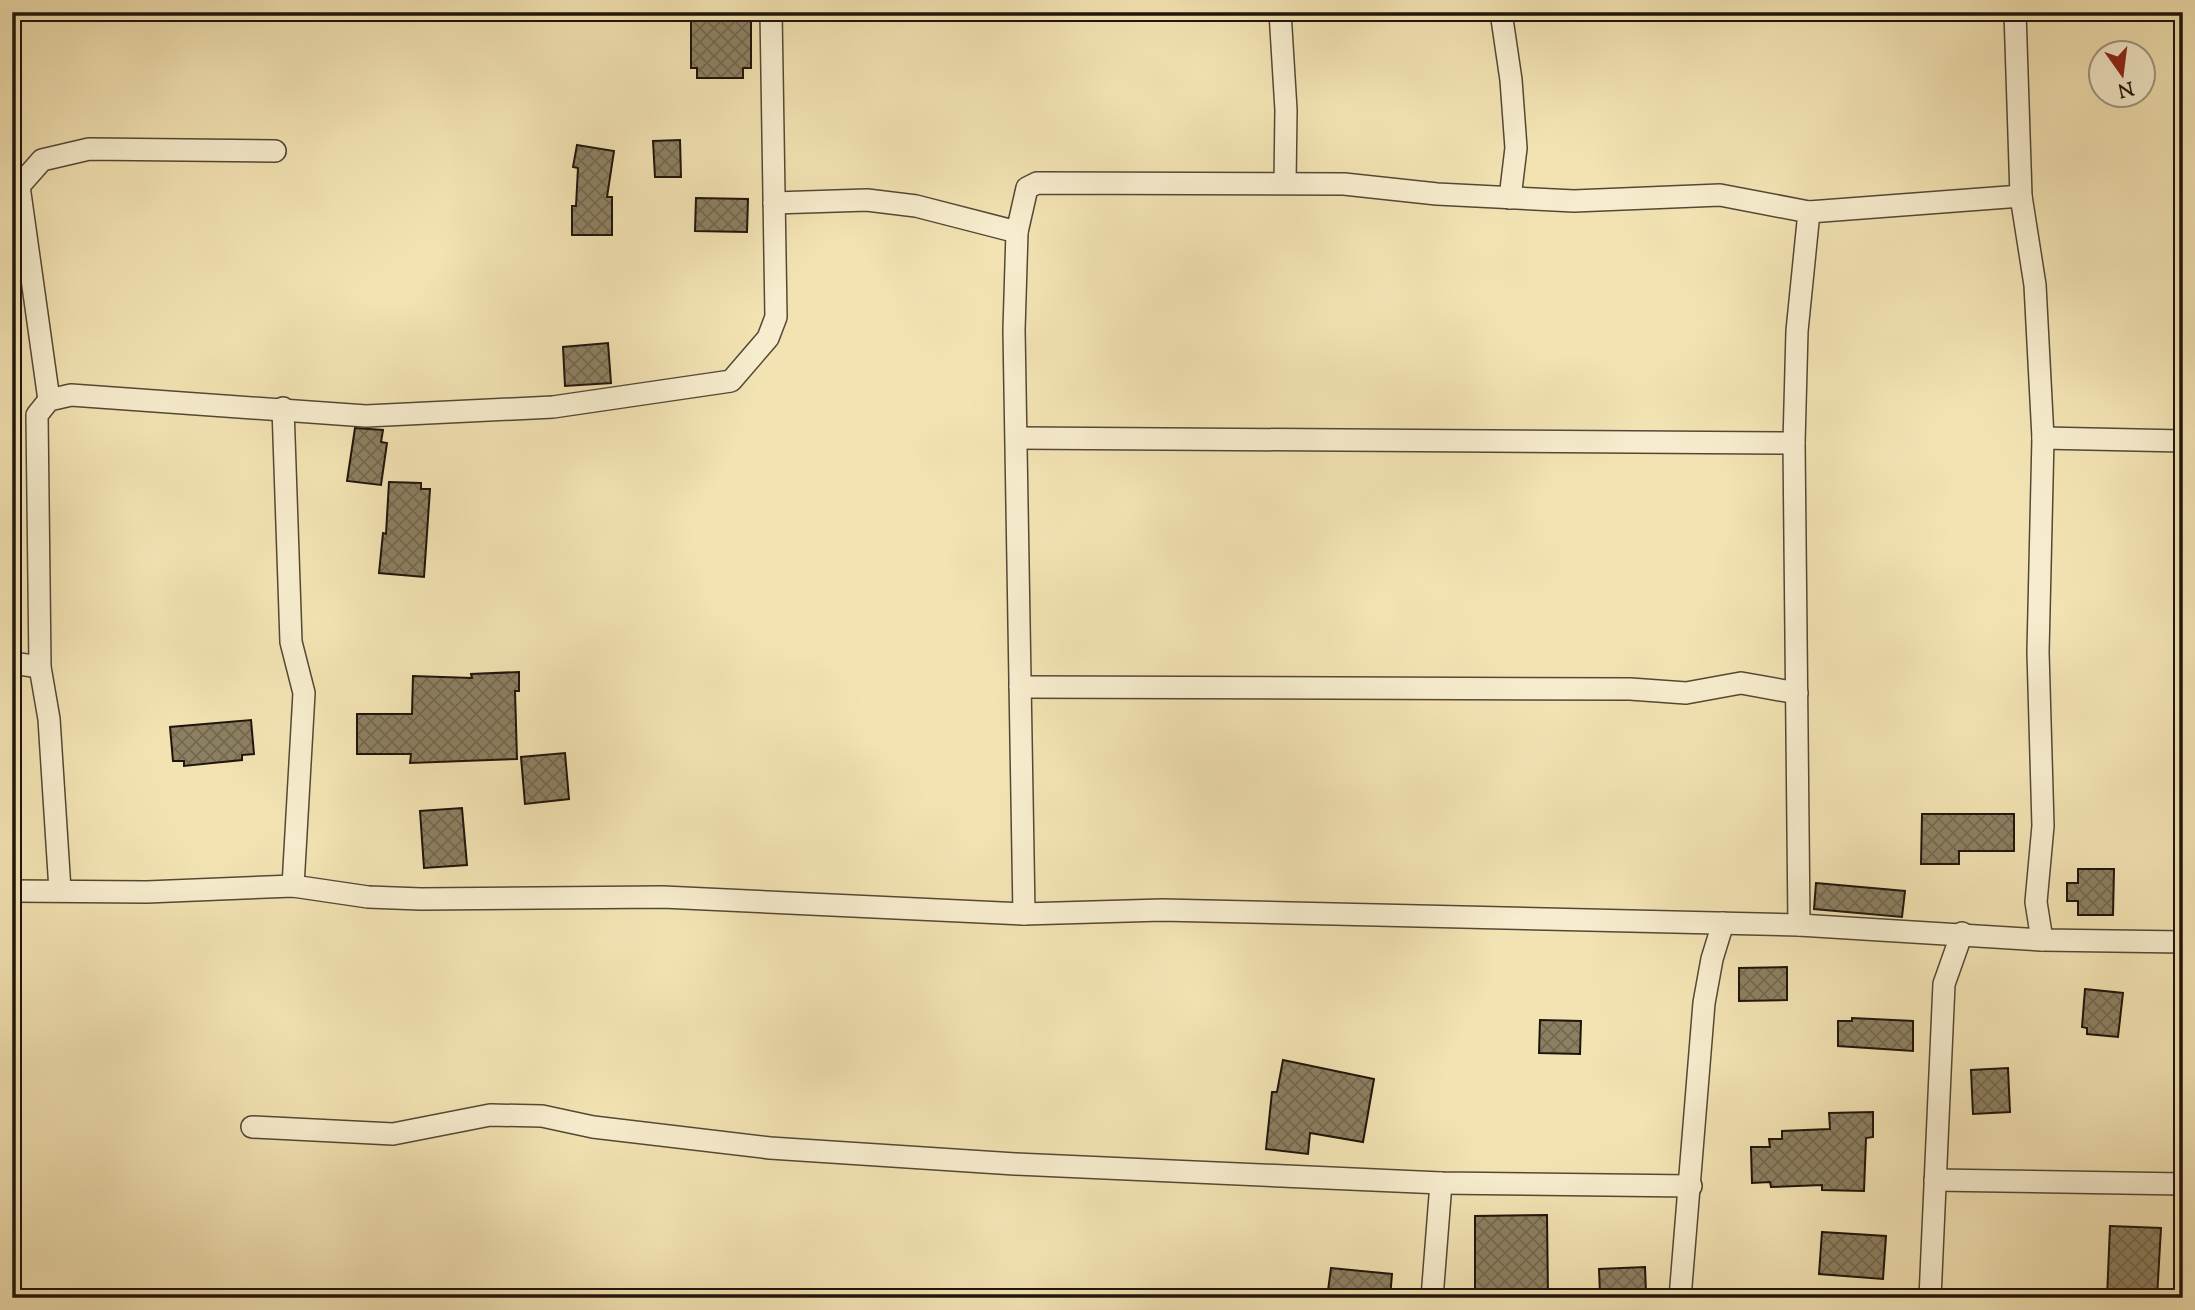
<svg xmlns="http://www.w3.org/2000/svg" width="2195" height="1310" font-family="'Sorts Mill Goudy',serif">
	<style>
		.building { fill: url(#building-cross-hatch); stroke: #1f140b; stroke-width: 2 }
		.lines { fill: none; stroke-linecap: round; stroke-linejoin: round }
		.minor-casing { stroke: #544835; stroke-width: 24 }
		.minor { stroke: #f7edce; stroke-width: 21 }
	</style>
	<defs>
		<pattern id="building-cross-hatch" width="8" height="8" patternUnits="userSpaceOnUse" patternTransform="scale(1.75)"><rect width="8" height="8" fill="#8d8062"/><path d="M0 0l8 8M0 8l8-8" fill="none" stroke="#73684f"/></pattern>
	</defs>
	<rect width="100%" height="100%" fill="#f3e3b3"/>
	<filter id="stains"><feTurbulence type="fractalNoise" baseFrequency=".00286" numOctaves="4"/><feColorMatrix values="0 0 0 0 .2 0 0 0 0 .09 0 0 0 0 .02 0 0 0 .5 -.17"/></filter>
	<radialGradient id="worn" r=".72"><stop offset=".6" stop-color="#630" stop-opacity="0"/><stop offset="1" stop-color="#630" stop-opacity=".3"/></radialGradient>
	<g class="building">
		<polygon points="691,12 751,12 751,68 743,68 743,78 697,78 697,68 691,68"/>
		<polygon points="680,140 681,177 655,177 653,141"/>
		<polygon points="577,145 614,151 607,197 612,197 612,235 572,235 572,206 576,206 578,168 573,167"/>
		<polygon points="696,198 748,199 747,232 695,231"/>
		<polygon points="608,343 611,383 565,386 563,347"/>
		<polygon points="355,428 383,430 381,442 387,443 381,485 347,481"/>
		<polygon points="389,482 421,483 421,489 430,489 424,577 379,573 383,533 386,534"/>
		<polygon points="519,672 519,691 515,691 517,759 410,763 411,754 357,754 357,714 412,714 413,676 472,678 471,674"/>
		<polygon points="251,720 254,754 242,755 242,760 184,766 184,761 173,761 170,727"/>
		<polygon points="565,753 569,799 525,804 521,757"/>
		<polygon points="462,808 467,865 424,868 420,811"/>
		<polygon points="1922,814 2014,814 2014,851 1959,851 1959,864 1921,864"/>
		<polygon points="2078,869 2114,869 2113,915 2078,915 2078,901 2067,901 2067,883 2078,883"/>
		<polygon points="1816,883 1905,891 1902,917 1814,909"/>
		<polygon points="1787,967 1787,1000 1739,1001 1739,968"/>
		<polygon points="2085,989 2123,993 2118,1037 2087,1034 2087,1028 2082,1027"/>
		<polygon points="1852,1018 1913,1021 1913,1051 1838,1046 1838,1021 1852,1021"/>
		<polygon points="1540,1020 1581,1021 1580,1054 1539,1053"/>
		<polygon points="1283,1060 1374,1079 1363,1142 1310,1133 1308,1154 1266,1149 1272,1092 1277,1092"/>
		<polygon points="2008,1068 2010,1112 1973,1114 1971,1070"/>
		<polygon points="1873,1112 1873,1137 1866,1138 1864,1191 1822,1190 1822,1185 1771,1187 1770,1182 1752,1183 1751,1147 1770,1147 1769,1139 1782,1139 1782,1131 1830,1129 1829,1113"/>
		<polygon points="1547,1215 1548,1298 1475,1298 1475,1216"/>
		<polygon points="2110,1226 2161,1228 2157,1298 2107,1298"/>
		<polygon points="1822,1232 1886,1236 1883,1279 1819,1274"/>
		<polygon points="1645,1267 1646,1293 1600,1294 1599,1269"/>
		<polygon points="1331,1268 1392,1274 1390,1298 1327,1298"/>
	</g>
	<g class="lines">
		<g class="minor-casing">
			<g id="minor">
				<polyline points="1280,12 1286,110 1285,183"/>
				<polyline points="1501,12 1511,80 1516,148 1510,198"/>
				<polyline points="2015,12 2021,196 2035,285 2043,438 2038,652 2043,826 2036,902 2042,940"/>
				<polyline points="774,203 867,200 916,206 1017,232"/>
				<polyline points="49,400 19,186 42,160 89,149 275,151"/>
				<polyline points="283,408 291,642 304,693 293,886"/>
				<polyline points="1018,438 1794,443"/>
				<polyline points="2043,438 2183,441"/>
				<polyline points="12,663 40,667"/>
				<polyline points="1020,687 1630,689 1686,693 1741,683 1797,693"/>
				<polyline points="60,890 49,719 40,667 37,415 49,400 71,395 366,416 553,407 731,381 768,338 776,317 771,12"/>
				<polyline points="12,891 147,892 293,886 368,897 421,899 663,897 1024,914 1162,910 1799,925 2042,940 2183,942"/>
				<polyline points="1024,914 1014,330 1017,232 1027,188 1037,183 1344,184 1437,194 1574,201 1720,195 1809,212 2021,196"/>
				<polyline points="1799,925 1794,443 1797,331 1809,212"/>
				<polyline points="252,1127 393,1134 490,1115 542,1116 593,1127 770,1148 1015,1164 1441,1183 1691,1186"/>
				<polyline points="1935,1180 2183,1184"/>
				<polyline points="1432,1298 1441,1183"/>
				<polyline points="1680,1298 1704,1003 1712,959 1723,923"/>
				<polyline points="1930,1298 1944,984 1962,933"/>
			</g>
		</g>
		<use href="#minor" class="minor"/>
	</g>
	<rect width="2195" height="1310" fill="none" stroke="#f3e3b3" stroke-width="42"/>
	<rect x="14" y="14" width="2167" height="1282" fill="none" stroke="#1f140b" stroke-width="3.5"/>
	<rect x="21" y="21" width="2153" height="1268" fill="none" stroke="#1f140b" stroke-width="2"/>
	<g transform="translate(2122 74) rotate(166)"><circle r="33" fill="#f7edce" stroke="#a19680" stroke-width="2"/>
	<path d="M0-5L12 26L0 18L-12 26Z" fill="#8f2418"/>
	<text y="-10" font-size="19" font-weight="bold" text-anchor="middle" fill="#1f140b">N</text>
	</g>
	<rect width="100%" height="100%" filter="url(#stains)"/>
	<rect width="100%" height="100%" fill="url(#worn)"/>
</svg>
